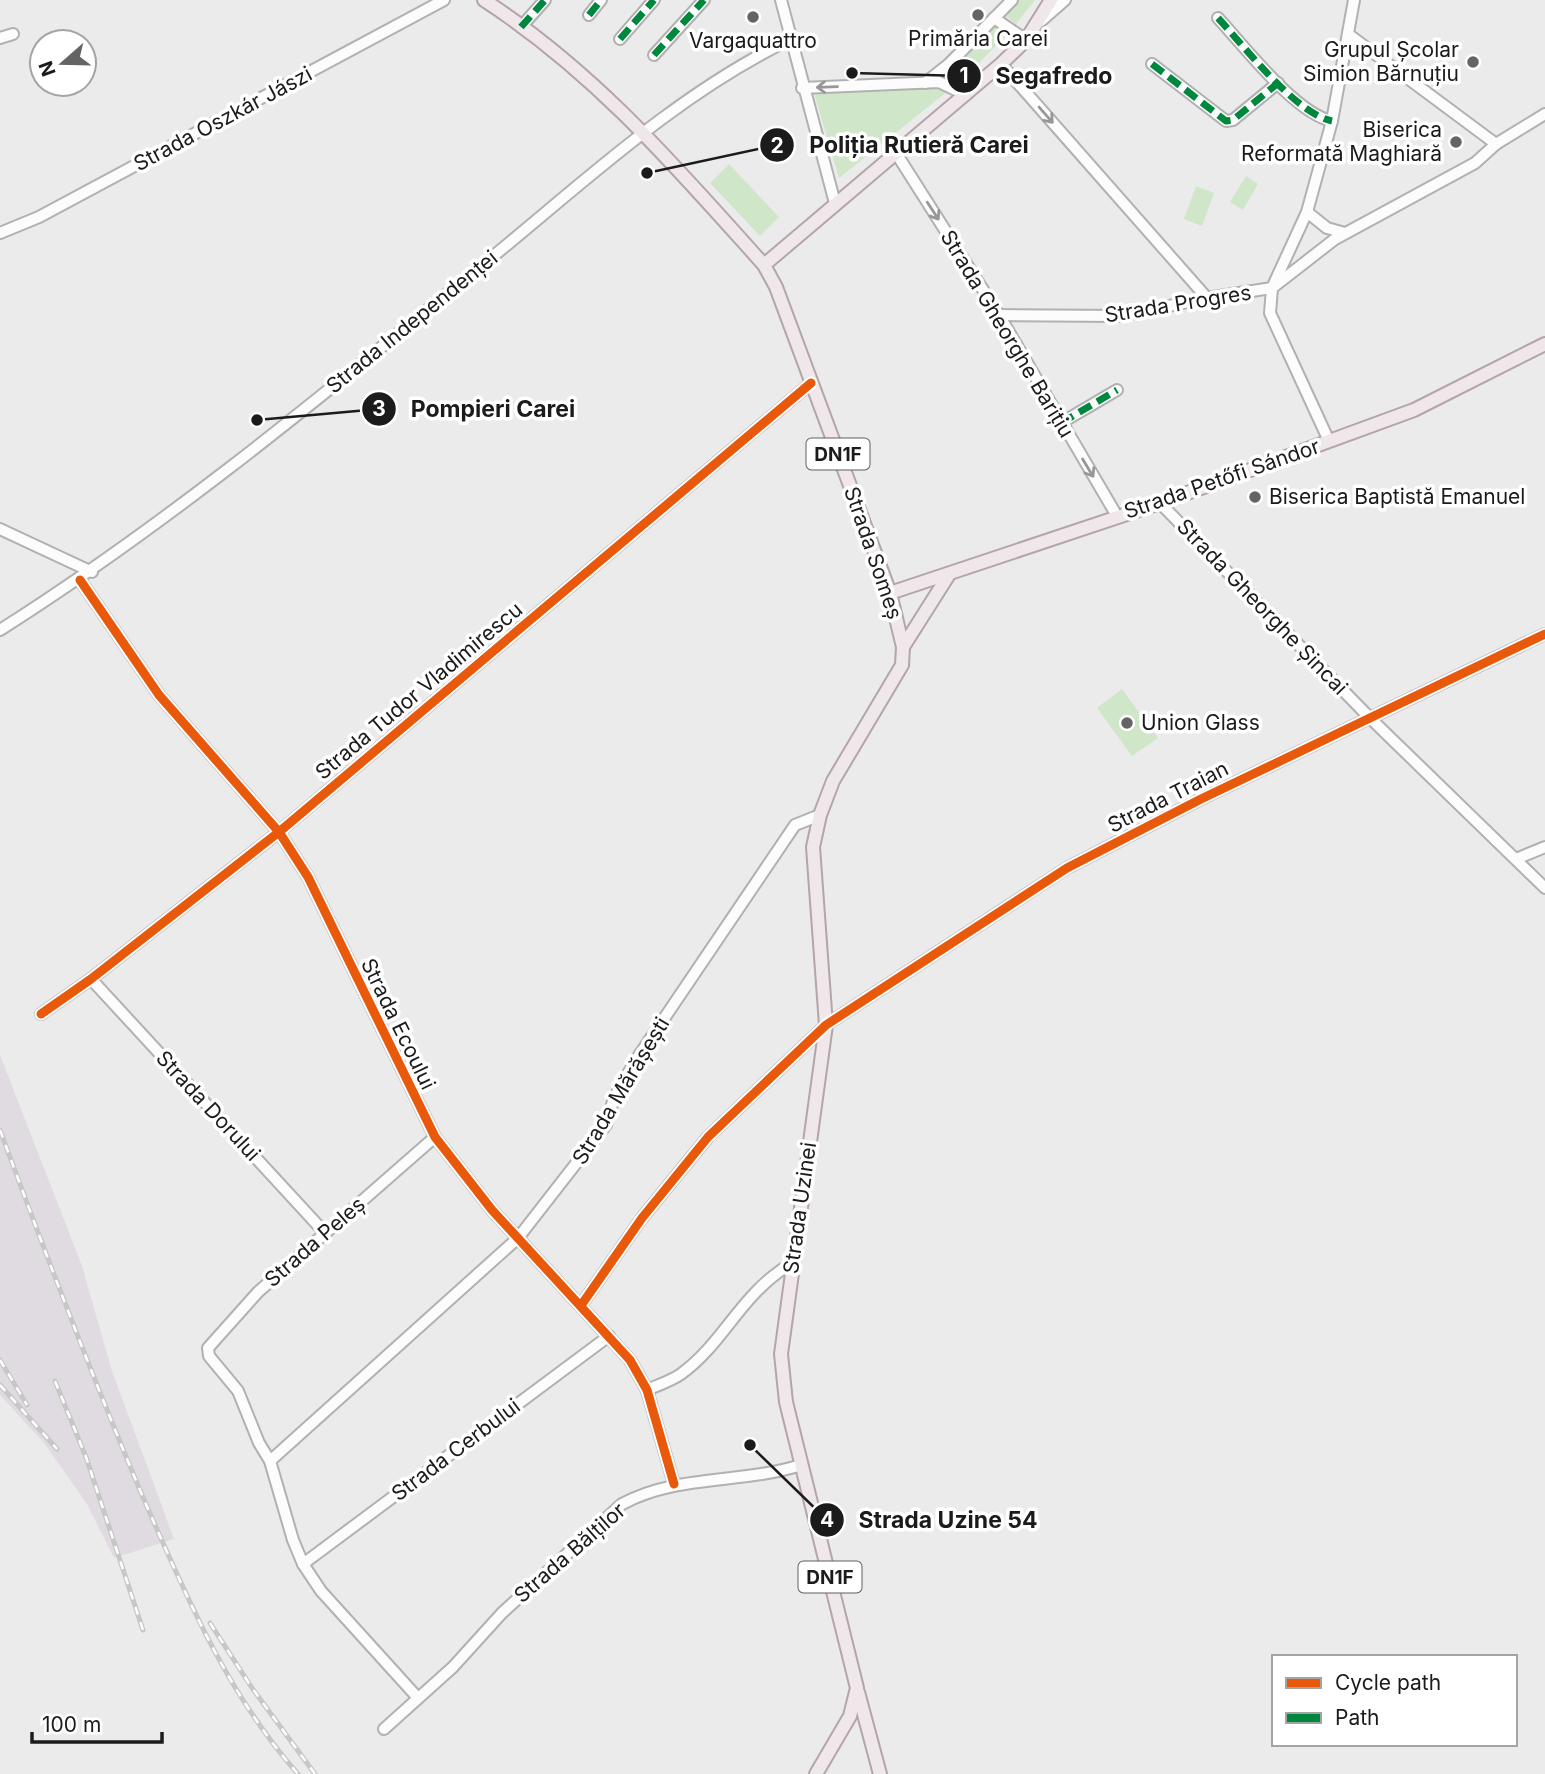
<svg xmlns="http://www.w3.org/2000/svg" width="1545" height="1774" font-family="Inter,sans-serif">
	<style>
		.built { fill: #e0dbe0 }
		.green { fill: #d0e6c8 }
		.lines { fill: none; stroke-linecap: round; stroke-linejoin: round }
		.minor-casing { stroke: #b2b1b2; stroke-width: 14 }
		.major-casing { stroke: #b3a5a8; stroke-width: 16 }
		.minor { stroke: #fcfcfc; stroke-width: 10 }
		.major { stroke: #efe7e9; stroke-width: 12 }
		.rail-casing { stroke: #c7c7c7; stroke-width: 5 }
		.rail { stroke: #fff; stroke-width: 2.5; stroke-dasharray: 8; stroke-linecap: butt }
		.quiet { stroke: #00873e; stroke-width: 7; stroke-dasharray: 14 7; stroke-linecap: butt }
		.cycleway-casing { stroke: #fff; stroke-width: 13 }
		.cycleway { stroke: #e8590c; stroke-width: 9 }
		.oneway { stroke: #979797 }
		.poi-dot { fill: #656465; stroke: #fff; stroke-width: 2.5 }
		.labels { text-anchor: middle; stroke-width: 7; stroke-linejoin: round; paint-order: stroke }
		.shield { fill: #fff; stroke: #605f60; stroke-width: 2 }
		.shield-label { font-size: 19px; font-weight: bold; fill: #1c1b1c }
		.poi-label { font-size: 21px; fill: #1c1b1c; stroke: #fff }
		.street-label { font-size: 21px; fill: #1c1b1c; stroke: #fff }
		.leader { fill: none; stroke: #1c1b1c; stroke-width: 2.5 }
		.callout-dot { fill: #1c1b1c; stroke: #fff; stroke-width: 2.5 }
		.mark-label { font-size: 21px; text-anchor: middle; font-weight: bold; fill: #fff }
		.callout-label { font-size: 23px; text-anchor: middle; font-weight: bold; fill: #1c1b1c; stroke: #fff; stroke-width: 7; stroke-linejoin: round; paint-order: stroke }
	</style>
	<rect width="100%" height="100%" fill="#ecebec"/>
	<polygon class="built" points="0,1055 82,1266 111,1368 174,1539 114,1558 87,1504 44,1443 0,1395"/>
	<g class="green">
		<polygon points="1019,0 1035,0 1016,24 1006,16"/>
		<path d="M998 23 1008 33C990 50 961 91 933 78L951 70Z"/>
		<polygon points="927,87 948,91 839,178 814,93"/>
		<polygon points="729,164 779,217 760,236 710,183"/>
		<polygon points="1246,176 1258,184 1243,210 1230,202"/>
		<polygon points="1196,186 1214,193 1202,226 1184,219"/>
		<polygon points="1122,689 1158,738 1132,756 1097,708"/>
	</g>
	<g class="lines">
		<g class="minor-casing">
			<g id="minor">
				<polyline points="781,0 835,203"/>
				<polyline points="589,15 601,0"/>
				<polyline points="994,18 1026,40"/>
				<path d="M1218 18C1244 46 1296 114 1332 121"/>
				<polyline points="1041,21 1065,0"/>
				<polyline points="521,27 545,0"/>
				<polyline points="1348,34 1496,144"/>
				<polyline points="0,38 13,34"/>
				<polyline points="620,39 654,0"/>
				<polyline points="654,55 704,0"/>
				<polyline points="1001,64 1207,298"/>
				<polyline points="1152,64 1226,121 1233,120 1278,83"/>
				<polyline points="925,83 949,64 1012,0"/>
				<polyline points="802,88 939,82 966,95"/>
				<polyline points="896,153 999,315 1117,516"/>
				<polyline points="1307,212 1327,228 1345,233"/>
				<polyline points="0,233 39,217 444,0"/>
				<polyline points="999,315 1121,316 1207,298 1272,288 1307,212 1332,121 1354,0"/>
				<polyline points="1061,423 1117,390"/>
				<polyline points="1329,441 1270,313 1272,288 1335,239 1475,163 1496,144 1545,114"/>
				<polyline points="1160,503 1369,717 1545,888"/>
				<polyline points="0,529 92,572"/>
				<polyline points="80,580 159,695 279,832 308,877 435,1137 492,1210 630,1360 647,1390 674,1484"/>
				<path d="M0 630C172 521 329 390 486 262 582 184 677 94 789 40"/>
				<polyline points="1516,859 1545,847"/>
				<polyline points="91,979 325,1233"/>
				<polyline points="41,1014 91,979 279,832 811,383"/>
				<polyline points="582,1304 642,1218 708,1137 826,1025 1067,868 1201,799 1545,634"/>
				<path d="M647 1390C658 1385 671 1381 681 1374 725 1342 740 1294 792 1263"/>
				<polyline points="270,1461 518,1238 606,1125 614,1098 636,1060 795,825 820,815"/>
				<polyline points="303,1564 609,1336"/>
				<polyline points="418,1698 321,1591 303,1564 293,1540 270,1461 259,1443 238,1391 209,1356 208,1348 258,1292 435,1137"/>
				<path d="M384 1729 453 1667 502 1613 622 1504C677 1474 742 1484 801 1465"/>
			</g>
		</g>
		<g class="major-casing">
			<g id="major">
				<path d="M484 0C596 73 676 167 764 265L776 287 890 593 903 647 902 665 833 781 820 815 813 847 826 1025 781 1354 786 1402 857 1688 850 1716 816 1774"/>
				<polyline points="764,265 1001,64 1026,40 1051,0"/>
				<polyline points="890,593 1160,503 1414,410 1545,344"/>
				<polyline points="903,647 948,576"/>
				<polyline points="858,1692 880,1774"/>
			</g>
		</g>
		<use href="#minor" class="minor"/>
		<use href="#major" class="major"/>
		<g class="rail-casing">
			<g id="rail">
				<path d="M0 1130C46 1255 93 1379 145 1502 187 1598 228 1695 298 1774"/>
				<polyline points="0,1360 27,1405"/>
				<polyline points="55,1381 86,1457 143,1630"/>
				<polyline points="0,1385 57,1449"/>
				<polyline points="210,1623 252,1688 315,1774"/>
			</g>
		</g>
		<use href="#rail" class="rail"/>
		<g class="quiet">
			<polyline points="589,15 601,0"/>
			<path d="M1218 18C1244 46 1296 114 1332 121"/>
			<polyline points="521,27 545,0"/>
			<polyline points="620,39 654,0"/>
			<polyline points="654,55 704,0"/>
			<polyline points="1152,64 1226,121 1233,120 1278,83"/>
			<polyline points="1061,423 1117,390"/>
		</g>
		<g class="cycleway-casing">
			<g id="cycleway">
				<polyline points="80,580 159,695 279,832 308,877 435,1137 492,1210 630,1360 647,1390 674,1484"/>
				<polyline points="41,1014 91,979 279,832 811,383"/>
				<polyline points="582,1304 642,1218 708,1137 826,1025 1067,868 1201,799 1545,634"/>
			</g>
		</g>
		<use href="#cycleway" class="cycleway"/>
	</g>
	<defs><path id="oneway-shaft" d="M-6 0H5M1.5-3L5.5 0L1.5 3" fill="none" stroke-width="1.6" stroke-linecap="round" stroke-linejoin="round" transform="scale(1.75)"/></defs>
	<g class="oneway">
		<use href="#oneway-shaft" transform="translate(827 87) rotate(178)"/>
		<use href="#oneway-shaft" transform="translate(1046 115) rotate(49)"/>
		<use href="#oneway-shaft" transform="translate(933 211) rotate(57)"/>
		<use href="#oneway-shaft" transform="translate(1088 468) rotate(59)"/>
	</g>
	<g class="poi-dot">
		<circle cx="978" cy="15" r="7"/>
		<circle cx="753" cy="17" r="7"/>
		<circle cx="1473" cy="62" r="7"/>
		<circle cx="1456" cy="142" r="7"/>
		<circle cx="1255" cy="497" r="7"/>
		<circle cx="1127" cy="723" r="7"/>
	</g>
	<g class="labels">
		<g class="shield">
			<rect x="806.5" y="438.5" width="63" height="31" rx="5"/>
			<rect x="798.5" y="1561.5" width="63" height="31" rx="5"/>
		</g>
		<g class="shield-label">
			<text x="838" y="461">DN1F</text>
			<text x="830" y="1584">DN1F</text>
		</g>
		<g class="poi-label">
			<text x="978" y="46">Primăria Carei</text>
			<text x="753" y="48">Vargaquattro</text>
			<text x="1459" y="57" text-anchor="end">Grupul Școlar<tspan x="1459" dy="24">Simion Bărnuțiu</tspan></text>
			<text x="1442" y="137" text-anchor="end">Biserica<tspan x="1442" dy="24">Reformată Maghiară</tspan></text>
			<text x="1269" y="504" text-anchor="start">Biserica Baptistă Emanuel</text>
			<text x="1141" y="730" text-anchor="start">Union Glass</text>
		</g>
		<g class="street-label">
			<text transform="translate(223 119) rotate(-28)" y="7">Strada Oszkár Jászi</text>
			<text transform="translate(1178 304) rotate(-9)" y="7">Strada Progres</text>
			<text transform="translate(412 322) rotate(-39)" y="7">Strada Independenței</text>
			<text transform="translate(1007 334) rotate(59)" y="7">Strada Gheorghe Barițiu</text>
			<text transform="translate(1222 479) rotate(-19)" y="7">Strada Petőfi Sándor</text>
			<text transform="translate(873 553) rotate(71)" y="7">Strada Someș</text>
			<text transform="translate(1262 607) rotate(46)" y="7">Strada Gheorghe Șincai</text>
			<text transform="translate(419 691) rotate(-40)" y="7">Strada Tudor Vladimirescu</text>
			<text transform="translate(1168 797) rotate(-27)" y="7">Strada Traian</text>
			<text transform="translate(398 1024) rotate(64)" y="7">Strada Ecoului</text>
			<text transform="translate(621 1091) rotate(-59)" y="7">Strada Mărășești</text>
			<text transform="translate(208 1106) rotate(47)" y="7">Strada Dorului</text>
			<text transform="translate(800 1208) rotate(-82)" y="7">Strada Uzinei</text>
			<text transform="translate(315 1242) rotate(-41)" y="7">Strada Peleș</text>
			<text transform="translate(456 1450) rotate(-37)" y="7">Strada Cerbului</text>
			<text transform="translate(570 1553) rotate(-41)" y="7">Strada Bălților</text>
		</g>
	</g>
	<path class="leader" d="M852 73L964 76M647 173L777 145M257 420L379 409M750 1445L827 1520"/>
	<g class="callout-dot">
		<circle cx="852" cy="73" r="7"/>
		<circle cx="647" cy="173" r="7"/>
		<circle cx="257" cy="420" r="7"/>
		<circle cx="750" cy="1445" r="7"/>
		<circle cx="964" cy="76" r="18"/>
		<circle cx="777" cy="145" r="18"/>
		<circle cx="379" cy="409" r="18"/>
		<circle cx="827" cy="1520" r="18"/>
	</g>
	<g class="mark-label">
		<text x="964" y="83">1</text>
		<text x="777" y="153">2</text>
		<text x="379" y="416">3</text>
		<text x="827" y="1527">4</text>
	</g>
	<g class="callout-label">
		<text x="1054" y="84">Segafredo</text>
		<text x="919" y="153">Poliția Rutieră Carei</text>
		<text x="493" y="417">Pompieri Carei</text>
		<text x="948" y="1528">Strada Uzine 54</text>
	</g>
	<rect x="1272" y="1655" width="245" height="91" fill="#ffffff" stroke="#a4a4a4" stroke-width="2"/>
	<rect x="1286" y="1678" width="35" height="10" fill="#e8590c" stroke="#a4a4a4" stroke-width="2"/>
	<text x="1335" y="1690" font-size="21" fill="#1c1b1c">Cycle path</text>
	<rect x="1286" y="1713" width="35" height="10" fill="#00873e" stroke="#a4a4a4" stroke-width="2"/>
	<text x="1335" y="1725" font-size="21" fill="#1c1b1c">Path</text>
	<g transform="translate(63 63) rotate(250)"><circle r="33" fill="#ffffff" stroke="#a4a4a4" stroke-width="2"/>
	<path d="M0-5L12 26L0 18L-12 26Z" fill="#656465"/>
	<text y="-10" font-size="19" font-weight="bold" text-anchor="middle" fill="#1c1b1c">N</text>
	</g>
	<path d="M32 1732v10h130v-10" fill="none" stroke="#1c1b1c" stroke-width="3.5"/>
	<text x="42" y="1732" font-size="21" fill="#1c1b1c" stroke="#ffffff" stroke-width="5" paint-order="stroke">100 m</text>
</svg>
